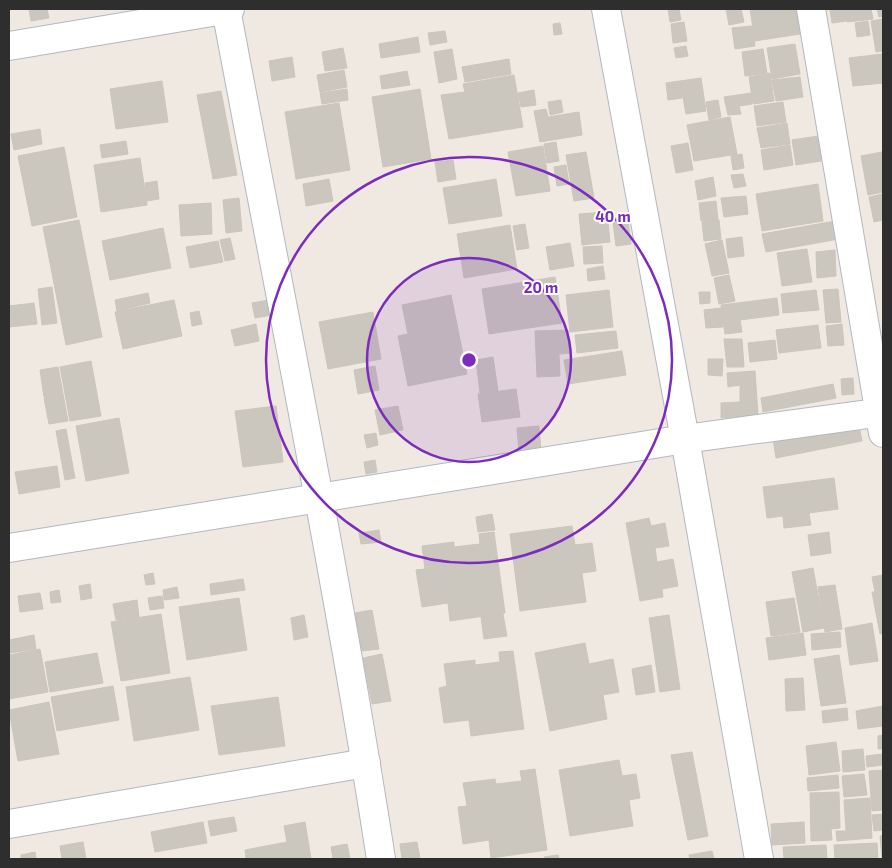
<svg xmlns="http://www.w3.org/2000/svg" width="892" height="868" font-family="'Exo 2',sans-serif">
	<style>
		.building { fill: #cbc7bf; stroke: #cbc5ba }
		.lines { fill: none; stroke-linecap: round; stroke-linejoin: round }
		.street-casing { stroke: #b4b7c1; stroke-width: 30 }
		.street { stroke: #fff; stroke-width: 28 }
		.ring { fill: none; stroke: #7b2cbf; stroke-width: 2.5 }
		.centre { fill: #7b2cbf; stroke: #fff; stroke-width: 2.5 }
		.ring-label { font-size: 15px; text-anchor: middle; font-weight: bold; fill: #7b2cbf; stroke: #fff; stroke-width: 4; stroke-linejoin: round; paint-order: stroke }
	</style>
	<rect width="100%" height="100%" fill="#efe9e1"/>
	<g class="building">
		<polygon points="29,9 47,9 49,18 31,21"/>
		<polygon points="668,9 679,9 681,20 670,22"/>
		<polygon points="726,9 741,9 744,22 729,25"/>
		<polygon points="750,9 796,9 800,34 755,41"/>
		<polygon points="845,9 846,21 832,23 830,10"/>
		<polygon points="845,9 871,9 873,19 847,22"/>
		<polygon points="877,9 883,9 883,16 879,17"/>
		<polygon points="883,19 883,51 876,52 871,21"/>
		<polygon points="868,21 870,35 857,37 855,23"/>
		<polygon points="684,22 687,41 673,43 671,24"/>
		<polygon points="560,23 562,34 554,35 553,24"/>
		<polygon points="752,26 755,46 735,49 732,28"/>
		<polygon points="445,31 447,42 430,45 428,33"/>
		<polygon points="418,37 420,52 381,58 379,44"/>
		<polygon points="795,44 800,74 772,79 767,48"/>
		<polygon points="686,46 688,56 676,58 674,48"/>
		<polygon points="343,48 347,68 325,71 322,52"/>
		<polygon points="452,49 457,79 439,83 434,52"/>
		<polygon points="763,49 767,73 745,76 742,52"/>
		<polygon points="882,54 883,83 853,86 849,58"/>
		<polygon points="292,57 295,77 272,81 269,61"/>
		<polygon points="509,59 511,74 465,82 462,67"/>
		<polygon points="344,70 347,87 320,92 317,75"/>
		<polygon points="407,71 410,85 382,89 380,76"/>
		<polygon points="770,73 774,101 753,104 749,77"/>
		<polygon points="514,75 523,127 449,139 441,95 465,92 463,84"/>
		<polygon points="800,77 803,97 776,101 772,80"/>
		<polygon points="701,78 706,111 686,114 680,81"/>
		<polygon points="162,81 168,122 116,129 110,89"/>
		<polygon points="680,81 682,98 668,100 666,83"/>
		<polygon points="347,89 348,100 322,104 320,93"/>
		<polygon points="420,89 431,159 383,167 372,97"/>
		<polygon points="534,90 536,105 521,107 518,93"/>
		<polygon points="221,91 237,175 213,179 197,95"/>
		<polygon points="751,93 752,104 739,106 741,114 728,115 724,97"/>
		<polygon points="561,100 563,112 550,115 548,102"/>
		<polygon points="718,100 721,117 709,120 706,102"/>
		<polygon points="783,102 786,122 757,126 754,106"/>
		<polygon points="339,103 350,170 296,179 285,112"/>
		<polygon points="546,109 548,117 579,112 582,135 540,142 534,111"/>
		<polygon points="730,117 737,154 694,161 687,125"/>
		<polygon points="787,123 790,144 761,148 757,128"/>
		<polygon points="40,129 42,144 14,150 11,134"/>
		<polygon points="818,136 821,161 796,165 792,140"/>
		<polygon points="126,141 128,154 102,158 100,145"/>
		<polygon points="556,142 559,161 547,163 544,144"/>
		<polygon points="688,143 693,170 676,173 671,146"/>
		<polygon points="790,145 793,165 764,170 761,150"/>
		<polygon points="543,146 550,191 516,196 508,152"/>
		<polygon points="64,147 77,217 32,226 18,156"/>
		<polygon points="586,152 594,198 574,201 566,155"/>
		<polygon points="882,152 883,192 868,195 861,156"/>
		<polygon points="742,154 744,168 733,170 731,156"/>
		<polygon points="140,158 147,205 101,212 94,165"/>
		<polygon points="453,160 456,179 438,182 435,162"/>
		<polygon points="566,165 569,184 557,186 554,167"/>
		<polygon points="743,174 746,186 734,188 731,175"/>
		<polygon points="713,177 716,196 698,200 695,181"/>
		<polygon points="329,179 333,201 306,206 303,184"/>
		<polygon points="496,179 502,216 449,224 443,188"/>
		<polygon points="157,181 159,199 147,201 145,183"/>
		<polygon points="818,184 823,221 762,231 756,194"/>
		<polygon points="883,194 883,220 874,222 869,197"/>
		<polygon points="746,196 748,214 724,217 721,198"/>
		<polygon points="239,198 242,231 226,233 223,200"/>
		<polygon points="716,201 718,220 701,221 699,203"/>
		<polygon points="211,203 212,234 181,236 179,205"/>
		<polygon points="607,212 610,242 582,245 579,214"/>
		<polygon points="79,220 102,337 66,345 43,227"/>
		<polygon points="719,220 721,239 704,241 702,222"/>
		<polygon points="628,221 631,244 616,246 613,223"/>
		<polygon points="835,221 839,239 766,252 762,234"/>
		<polygon points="525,224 529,248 517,250 513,226"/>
		<polygon points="510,225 517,269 464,278 457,234"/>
		<polygon points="163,228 171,268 110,280 102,241"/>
		<polygon points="742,237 744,256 728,258 726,239"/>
		<polygon points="230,238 235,259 225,261 220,240"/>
		<polygon points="722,240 729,273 712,276 705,244"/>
		<polygon points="218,241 223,262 190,268 186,247"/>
		<polygon points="570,243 574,266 550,270 546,247"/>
		<polygon points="602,246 603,263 584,264 583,247"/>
		<polygon points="807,249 812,282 782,286 777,253"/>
		<polygon points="835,250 836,276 817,278 816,252"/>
		<polygon points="603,266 605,279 588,281 587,269"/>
		<polygon points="729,275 735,301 719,304 714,278"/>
		<polygon points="555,277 562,323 489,334 482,289"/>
		<polygon points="52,287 57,323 42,325 38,289"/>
		<polygon points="838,289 841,322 826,323 823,290"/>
		<polygon points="609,290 613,327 570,332 566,295"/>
		<polygon points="816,290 819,310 783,313 781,294"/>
		<polygon points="699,292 710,292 710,303 700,304"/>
		<polygon points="148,293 150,303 117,311 115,300"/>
		<polygon points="451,295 467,374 408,386 398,336 408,334 402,305"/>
		<polygon points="777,298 779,315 740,320 742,332 725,334 721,305"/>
		<polygon points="174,300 182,336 123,349 115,312"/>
		<polygon points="269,300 272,315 255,318 252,303"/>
		<polygon points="34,303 37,324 9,327 9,306"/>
		<polygon points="721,308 723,327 706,328 704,310"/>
		<polygon points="199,311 202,324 192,326 190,313"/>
		<polygon points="373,312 381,359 328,369 319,322"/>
		<polygon points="256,324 259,341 235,346 231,330"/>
		<polygon points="842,324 844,345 828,346 826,326"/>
		<polygon points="818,325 821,348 779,353 776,330"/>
		<polygon points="568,330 570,353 559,354 560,376 537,377 535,331"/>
		<polygon points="616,331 618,348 577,353 575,335"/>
		<polygon points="724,339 742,339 744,367 727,367"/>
		<polygon points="775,340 777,359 750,362 748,343"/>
		<polygon points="622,351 626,375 568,384 564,360"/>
		<polygon points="493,357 498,391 480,393 476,360"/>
		<polygon points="708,359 723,359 722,376 708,375"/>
		<polygon points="91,361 101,416 70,421 60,367"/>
		<polygon points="375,366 379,390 358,394 354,370"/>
		<polygon points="58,367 63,394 44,397 40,370"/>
		<polygon points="755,371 758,415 721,418 721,403 740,402 740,385 728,387 727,373"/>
		<polygon points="853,378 854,394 842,395 841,379"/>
		<polygon points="833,384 836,398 763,412 761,398"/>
		<polygon points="516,389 520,417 482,422 478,394"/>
		<polygon points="63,394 68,421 49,424 44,398"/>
		<polygon points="276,406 283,462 243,467 235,411"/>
		<polygon points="398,406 403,430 380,435 375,410"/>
		<polygon points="119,418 129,473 86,481 76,426"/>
		<polygon points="858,421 862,441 776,458 773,439"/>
		<polygon points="539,426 541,451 519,453 517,428"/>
		<polygon points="66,429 75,478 65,480 56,431"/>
		<polygon points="376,433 378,445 367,448 364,435"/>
		<polygon points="375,460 377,472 366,474 364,462"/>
		<polygon points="57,466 60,487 19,494 15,472"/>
		<polygon points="834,478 838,509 809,513 811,525 784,528 783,516 767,518 763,487"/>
		<polygon points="492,514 495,530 478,532 476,517"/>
		<polygon points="649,518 651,526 665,523 669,546 655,548 657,562 673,559 678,586 662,589 663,597 640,601 626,523"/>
		<polygon points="572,526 575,545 592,543 596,571 582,573 586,602 520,611 510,534"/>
		<polygon points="379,530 381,542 361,544 359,533"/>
		<polygon points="494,532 505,613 450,621 448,603 422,607 416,570 425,569 422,546 454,542 454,547 480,544 479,534"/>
		<polygon points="829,532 831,553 811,556 808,535"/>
		<polygon points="813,568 824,628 803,632 792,572"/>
		<polygon points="153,573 155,584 146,585 144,575"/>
		<polygon points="883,575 883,633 880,634 872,592 875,592 872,577"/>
		<polygon points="243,579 245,590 211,595 210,584"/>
		<polygon points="90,584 92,598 81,600 79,586"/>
		<polygon points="835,585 842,629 825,632 818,587"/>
		<polygon points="177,587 179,598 164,600 163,590"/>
		<polygon points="59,590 61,602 51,603 50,592"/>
		<polygon points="40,593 43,609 20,612 18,596"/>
		<polygon points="162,596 164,608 150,610 148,598"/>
		<polygon points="239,598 247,650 187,660 179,607"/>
		<polygon points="794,598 800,632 771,636 766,602"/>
		<polygon points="137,600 139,617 116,620 113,604"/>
		<polygon points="372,610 379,649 362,651 355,613"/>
		<polygon points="161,614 170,673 121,681 111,622"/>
		<polygon points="503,614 507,636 484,639 481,617"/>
		<polygon points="304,615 308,637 294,640 291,618"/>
		<polygon points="669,615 680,689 660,692 649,618"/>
		<polygon points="872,623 878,661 850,665 845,628"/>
		<polygon points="840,632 841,647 812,650 811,634"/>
		<polygon points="803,633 806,655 769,660 766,638"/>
		<polygon points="34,635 36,649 9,653 9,640"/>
		<polygon points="585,643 589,664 613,659 619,692 603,695 607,719 550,731 535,653"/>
		<polygon points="40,649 48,692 9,699 9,655"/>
		<polygon points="513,651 524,729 471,736 469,720 444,723 439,688 447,686 444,664 475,660 475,665 500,662 499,652"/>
		<polygon points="97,653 103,683 50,692 45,662"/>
		<polygon points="382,654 391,701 372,704 363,658"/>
		<polygon points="839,655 846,703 821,706 814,659"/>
		<polygon points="651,665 655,692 636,695 632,669"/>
		<polygon points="190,677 199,730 134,741 126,687"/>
		<polygon points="803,678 805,710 786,711 785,679"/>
		<polygon points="113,686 119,720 57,731 51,697"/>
		<polygon points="278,697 285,746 219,755 211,706"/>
		<polygon points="49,702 59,754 18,761 9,710"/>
		<polygon points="883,706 883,726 858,729 856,711"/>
		<polygon points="847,708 848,720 823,723 822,711"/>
		<polygon points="883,735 883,749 878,749 878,736"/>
		<polygon points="836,742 840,771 809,775 806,746"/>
		<polygon points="863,749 865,770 843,772 842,751"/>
		<polygon points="692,752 708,836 688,840 671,755"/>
		<polygon points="883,754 883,765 867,767 866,756"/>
		<polygon points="619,760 622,776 636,774 640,798 629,800 633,826 570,836 559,770"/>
		<polygon points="535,769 547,850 491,858 489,840 463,844 458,807 467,806 463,783 495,779 496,784 522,781 520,771"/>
		<polygon points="883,770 883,810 872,811 869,771"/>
		<polygon points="864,774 867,795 844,797 842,776"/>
		<polygon points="838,775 839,788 808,791 807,778"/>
		<polygon points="839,792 840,828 831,829 832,840 811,841 810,793"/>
		<polygon points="870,798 872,838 837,841 836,831 846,831 844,800"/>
		<polygon points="883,814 883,830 874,831 872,815"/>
		<polygon points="234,817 237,831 211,836 208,821"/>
		<polygon points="203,822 207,843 155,852 151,832"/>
		<polygon points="305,822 311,859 246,859 245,850 287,842 284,826"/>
		<polygon points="804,822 805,843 772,845 771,824"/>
		<polygon points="883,835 883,858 882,858 880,836"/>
		<polygon points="83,842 86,859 62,859 60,846"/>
		<polygon points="417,842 420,859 402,859 400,844"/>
		<polygon points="877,843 878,859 835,859 834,845"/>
		<polygon points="347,844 350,859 333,859 331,847"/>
		<polygon points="826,845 827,859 784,859 783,847"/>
		<polygon points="712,851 714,859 690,859 689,855"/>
		<polygon points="35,852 36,859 21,859 21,855"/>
		<polygon points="558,855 559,859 545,859 544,857"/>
	</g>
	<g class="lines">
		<g class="street-casing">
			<g id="street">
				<path d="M226 9C279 292 337 575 381 859"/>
				<polyline points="606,9 685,439 759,859"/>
				<polyline points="811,9 883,433"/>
				<polyline points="9,46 230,9"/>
				<polyline points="9,548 685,439 883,412"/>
				<polyline points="9,824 366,763"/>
			</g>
		</g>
		<use href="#street" class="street"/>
	</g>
	<circle cx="469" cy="360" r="102" fill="#7b2cbf" fill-opacity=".12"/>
	<g class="ring">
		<circle cx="469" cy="360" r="102"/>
		<circle cx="469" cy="360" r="203"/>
	</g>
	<circle cx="469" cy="360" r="8" class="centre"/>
	<g class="ring-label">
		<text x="613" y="222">40 m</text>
		<text x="541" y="293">20 m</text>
	</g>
	<rect width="892" height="868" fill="none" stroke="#2e2e2e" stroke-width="20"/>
</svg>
